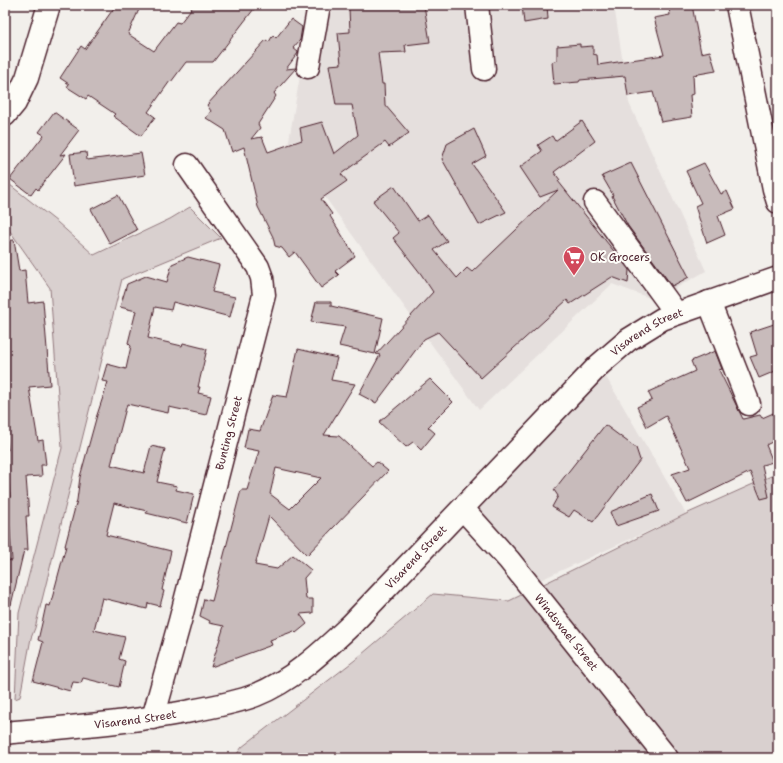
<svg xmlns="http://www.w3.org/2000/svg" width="783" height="763" font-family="'Shantell Sans',sans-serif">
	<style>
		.built { fill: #e5dfdd }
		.green { fill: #d9d0cf; stroke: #92787d }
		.building { fill: #c8bbbb; stroke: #4a1f2b; fill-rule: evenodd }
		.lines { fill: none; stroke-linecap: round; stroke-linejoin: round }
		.minor-casing { stroke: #4a1f2b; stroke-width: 25 }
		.minor { stroke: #fdfcf7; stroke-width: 22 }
		.labels { text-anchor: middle; stroke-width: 4; stroke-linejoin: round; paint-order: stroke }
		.poi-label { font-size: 11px; fill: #4a1f2b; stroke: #fdfcf7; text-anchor: start }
		.street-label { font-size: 11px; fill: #4a1f2b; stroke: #fdfcf7 }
	</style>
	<rect width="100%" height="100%" fill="#f2efeb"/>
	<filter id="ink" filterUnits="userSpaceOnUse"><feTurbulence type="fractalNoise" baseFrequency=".025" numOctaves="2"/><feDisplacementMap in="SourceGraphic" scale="8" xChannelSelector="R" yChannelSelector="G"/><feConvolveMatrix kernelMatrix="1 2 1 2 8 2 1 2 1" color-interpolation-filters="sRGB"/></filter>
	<g filter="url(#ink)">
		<g class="built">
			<polygon points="312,5 614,5 629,103 706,271 655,300 612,284 479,410 288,146"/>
			<polygon points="599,365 686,514 529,585 463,509"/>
		</g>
		<g class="green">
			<polygon points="5,181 57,222 94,255 170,219 190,207 221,238 122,279 35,628 31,638 20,697 15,699 19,613 62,448 50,288 5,224"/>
			<polygon points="778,473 778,758 234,758 242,747 355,660 433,594 509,601 686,514"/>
		</g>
		<g class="building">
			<polygon points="116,5 141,5 128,34 154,51 176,22 180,23 194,5 257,5 213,62 186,62 171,82 170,81 148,112 155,117 141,136 113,116 115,114 88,96 86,99 67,87 69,84 60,78 81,46 85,49"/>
			<polygon points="365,5 424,5 430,42 405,45 406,52 378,53 382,84 384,84 385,105 409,133 389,147 385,142 341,174 347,181 321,199 332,214 330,216 355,256 335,271 339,275 321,288 295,252 289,257 282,248 275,246 273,237 258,207 244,147 232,152 225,130 206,118 211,111 207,105 266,40 269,42 273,35 276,38 291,19 302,27 300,40 293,48 298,52 298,53 286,69 296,68 274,93 276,96 258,124 260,128 251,139 262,137 268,152 302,140 300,128 322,122 334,154 358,135 352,105 336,105 329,65 341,64 338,33 350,32 349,8 365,6"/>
			<polygon points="522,5 547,5 548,19 524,23"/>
			<polygon points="686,5 692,5 701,53 710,51 716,71 693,75 694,94 690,95 692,117 661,122 653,92 628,96 625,76 580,80 579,82 554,84 552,62 557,60 557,46 580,44 580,47 593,46 593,54 597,55 598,65 664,55 654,18 670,15 669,8"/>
			<polygon points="54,112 79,130 60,155 66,154 38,190 36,188 31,195 10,179 44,135 39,132"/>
			<polygon points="582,121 595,141 554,172 560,180 558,181 629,270 628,283 612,277 570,304 567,300 481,378 438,332 424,339 376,403 359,394 380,355 376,354 433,292 421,274 393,238 399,233 373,201 394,186 418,221 428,215 447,241 434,250 457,278 467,268 472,272 558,190 540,197 520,167 542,151 538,145 552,136 555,141"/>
			<polygon points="474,129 486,156 472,164 506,212 479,225 442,159 447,144"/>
			<polygon points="86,152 87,160 141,153 145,175 74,186 70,154"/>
			<polygon points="631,163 689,277 672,286 628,226 612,196 613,195 602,176"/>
			<polygon points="704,163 721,194 727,191 735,209 718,216 725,235 707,243 695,206 701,203 686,171"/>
			<polygon points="118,195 137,230 110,244 91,209"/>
			<polygon points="14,240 19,271 25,270 28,303 43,301 50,385 29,387 38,441 43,440 46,465 41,465 42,476 26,477 29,516 26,516 28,550 24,550 11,605 5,604 5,559 12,561 9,518 5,518 5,497 10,497 5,450 8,450 5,432 5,241"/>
			<polygon points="188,257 219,265 212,292 235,297 230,317 173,302 171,310 155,307 148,338 182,346 183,343 207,349 198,387 200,387 198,393 211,396 206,415 169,407 168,413 127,404 111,465 144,473 151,446 165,449 157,482 177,486 176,490 194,494 187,523 146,513 147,511 114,503 106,535 171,551 162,590 164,591 160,606 148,603 147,609 102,598 94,630 125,637 119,659 125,661 119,687 83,678 81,683 73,682 70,691 33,681 43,642 38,640 43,619 46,605 50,606 66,546 65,546 77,500 80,477 97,415 108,382 102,381 107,364 126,369 131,346 128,343 136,311 120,307 127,284 146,276 167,282 172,264"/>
			<polygon points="316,302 331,302 331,306 383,318 375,354 339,346 345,327 311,322"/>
			<polygon points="774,324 778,336 778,370 759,378 750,357 757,355 750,332"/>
			<path d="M298 349 337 358 331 380 355 384 324 435 339 436 372 466 377 462 388 471 307 555 269 516 255 565 277 569 293 555 311 570 304 578 306 599H313V613L300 614 307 624 296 633 294 631 270 640 272 645 211 667 224 626 209 623 210 621 200 616 204 599 212 601 241 490H247L259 451 244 448 248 429 260 431 273 395 287 397ZM276 468 321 478 290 509 270 494Z"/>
			<polygon points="715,351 722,369 719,370 743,419 760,415 762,418 778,411 778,439 766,445 773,462 762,465 769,497 761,499 750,472 687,503 672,474 690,468 666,416 647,427 637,407 652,400 648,392 695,371 691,361"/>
			<polygon points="430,379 453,402 428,427 435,433 421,450 413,442 406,447 379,422"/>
			<polygon points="605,425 636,448 640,460 593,522 574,510 569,517 552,507 558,496 554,490"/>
			<polygon points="652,494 659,511 616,526 610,512"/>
		</g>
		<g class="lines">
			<g class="minor-casing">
				<g id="minor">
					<polyline points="477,5 484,69"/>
					<polyline points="737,5 774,189 778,202"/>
					<polyline points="308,67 319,5"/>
					<polyline points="5,115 15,103 27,78 49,5"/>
					<polyline points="595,202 676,313"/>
					<polyline points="709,302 749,404"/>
					<path id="s1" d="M463 509 509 560 667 758"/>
					<path id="s2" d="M153 718 180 621 264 295 262 278 258 267 187 165"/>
					<path id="s3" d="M5 733C65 727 126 723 185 712 207 708 236 703 256 695 293 680 322 652 351 625L599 365 628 340 662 319 778 278"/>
				</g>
			</g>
			<use href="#minor" class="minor"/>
		</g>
	</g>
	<defs>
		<g id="supermarket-pin" transform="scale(1.15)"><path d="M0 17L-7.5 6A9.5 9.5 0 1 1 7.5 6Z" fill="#d1495b" stroke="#fdfcf7"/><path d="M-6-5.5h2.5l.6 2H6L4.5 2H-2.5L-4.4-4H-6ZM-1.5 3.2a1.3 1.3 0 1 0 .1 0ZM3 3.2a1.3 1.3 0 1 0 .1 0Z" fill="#fff"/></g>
	</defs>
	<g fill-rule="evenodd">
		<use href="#supermarket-pin" x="574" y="257"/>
	</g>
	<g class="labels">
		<g class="poi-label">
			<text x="590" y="261">OK Grocers</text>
		</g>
		<g class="street-label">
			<text dy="4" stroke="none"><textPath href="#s3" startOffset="791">Visarend Street</textPath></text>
			<text dy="4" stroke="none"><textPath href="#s2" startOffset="295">Bunting Street</textPath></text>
			<text dy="4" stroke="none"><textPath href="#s3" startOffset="467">Visarend Street</textPath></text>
			<text dy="4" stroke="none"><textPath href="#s1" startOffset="161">Windswael Street</textPath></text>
			<text dy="4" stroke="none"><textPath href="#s3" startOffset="131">Visarend Street</textPath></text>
		</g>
	</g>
	<rect width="783" height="763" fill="none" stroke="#fdfcf7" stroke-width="20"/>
	<rect x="10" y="10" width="763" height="743" fill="none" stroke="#4a1f2b" stroke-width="1.5" filter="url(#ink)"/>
</svg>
